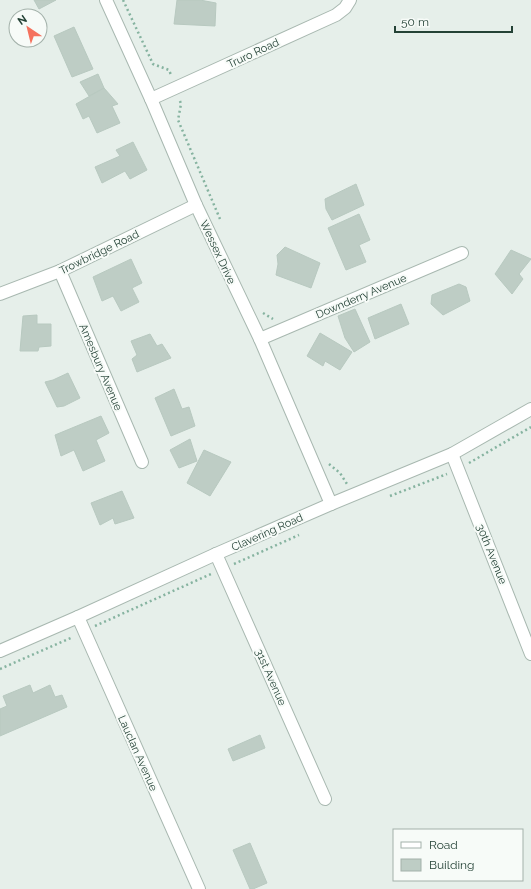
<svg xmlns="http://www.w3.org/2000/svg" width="531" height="889" font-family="Raleway,sans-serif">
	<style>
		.building { fill: #becdc5; stroke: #b8c9c0 }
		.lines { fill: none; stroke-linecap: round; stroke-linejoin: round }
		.minor-casing { stroke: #a8b8b0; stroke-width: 14 }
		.path { stroke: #86b3a0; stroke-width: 2.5; stroke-dasharray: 2 3; stroke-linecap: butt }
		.minor { stroke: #fff; stroke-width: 12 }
		.labels { text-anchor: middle; stroke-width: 4; stroke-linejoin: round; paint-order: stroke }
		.street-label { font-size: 11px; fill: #244236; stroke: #f7fbf8 }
	</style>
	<rect width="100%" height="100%" fill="#e6efea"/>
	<g class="building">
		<polygon points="34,0 56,0 39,9"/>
		<polygon points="177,0 200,0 216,3 215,26 174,24"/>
		<polygon points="74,27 93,69 72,77 54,36"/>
		<polygon points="98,74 104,88 89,96 80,82"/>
		<polygon points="104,88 118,104 112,106 120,123 97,133 89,116 83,119 76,104"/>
		<polygon points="133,142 147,170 130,179 125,171 102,183 95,167 120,156 116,150"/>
		<polygon points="356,184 364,205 332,220 326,209 325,199"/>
		<polygon points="359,214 370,240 359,245 366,262 346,270 328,228"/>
		<polygon points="285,247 320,263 311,288 276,275 278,264 277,255"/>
		<polygon points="511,250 531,259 519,274 523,279 512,294 495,274"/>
		<polygon points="131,259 142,283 132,288 139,302 121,311 113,296 102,301 93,277"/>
		<polygon points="459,284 466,287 470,301 443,315 431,304 432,295"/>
		<polygon points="401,304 409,324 375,339 368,318"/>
		<polygon points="355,309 370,342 354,352 345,338 338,316"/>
		<polygon points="37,315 37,324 51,324 51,346 39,347 38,351 20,351 23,316"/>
		<polygon points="320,333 352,352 340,370 325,361 323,366 307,356"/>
		<polygon points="150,334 157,346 162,344 171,358 137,372 132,359 137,355 131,341"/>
		<polygon points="68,373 80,398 64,406 57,407 45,382 53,380"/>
		<polygon points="174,389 182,409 189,407 195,426 171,436 155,398"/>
		<polygon points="101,416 109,433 96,440 105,461 83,471 74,450 61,456 55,435"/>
		<polygon points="190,439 197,461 179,468 170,450"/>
		<polygon points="204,450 231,462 210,496 187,483"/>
		<polygon points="122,491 134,518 115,524 113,518 100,525 91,503"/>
		<polygon points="30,685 33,693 50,685 55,697 62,695 67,707 0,736 0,709 7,706 3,696"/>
		<polygon points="260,735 265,748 233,761 228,749"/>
		<polygon points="250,843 267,883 253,889 250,889 233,850"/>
	</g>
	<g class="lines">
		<g class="minor-casing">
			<g id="minor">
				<polyline points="106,0 151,99 196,205 260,339 331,504"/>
				<polyline points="151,99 336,15 345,8 350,0"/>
				<polyline points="60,271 142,462"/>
				<polyline points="0,294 60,271 196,205"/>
				<polyline points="260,339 462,253"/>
				<polyline points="452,454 531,654"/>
				<polyline points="216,554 325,799"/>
				<polyline points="78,617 199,889"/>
				<polyline points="0,651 78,617 216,554 331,504 452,454 531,409"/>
			</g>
		</g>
		<g class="path">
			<polyline points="123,0 153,64 169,70 171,75"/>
			<polyline points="180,101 181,104 178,120 220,219"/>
			<polyline points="263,313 273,319"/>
			<polyline points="469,463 531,427"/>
			<polyline points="329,464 340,473 347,484"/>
			<polyline points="390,496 447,474"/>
			<polyline points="234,564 299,535"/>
			<polyline points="95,626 211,574"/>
			<polyline points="0,669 73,637"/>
		</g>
		<use href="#minor" class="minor"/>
	</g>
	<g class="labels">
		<g class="street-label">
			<text transform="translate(253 53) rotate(-25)" y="4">Truro Road</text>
			<text transform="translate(99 252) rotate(-26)" y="4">Trowbridge Road</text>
			<text transform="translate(218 252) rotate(65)" y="4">Wessex Drive</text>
			<text transform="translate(361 296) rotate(-23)" y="4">Downderry Avenue</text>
			<text transform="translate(101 367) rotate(67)" y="4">Amesbury Avenue</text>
			<text transform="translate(267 532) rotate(-24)" y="4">Clavering Road</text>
			<text transform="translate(492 554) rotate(68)" y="4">30th Avenue</text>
			<text transform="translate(271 677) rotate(66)" y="4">31st Avenue</text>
			<text transform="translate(138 753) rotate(66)" y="4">Lauclan Avenue</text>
		</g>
	</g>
	<rect x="393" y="829" width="130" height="52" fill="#f7fbf8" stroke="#a3b1aa"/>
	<rect x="401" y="842" width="20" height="6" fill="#ffffff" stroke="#a3b1aa"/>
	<text x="429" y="849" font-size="12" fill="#244236">Road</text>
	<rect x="401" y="859" width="20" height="12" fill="#becdc5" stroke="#a3b1aa"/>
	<text x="429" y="869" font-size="12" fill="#244236">Building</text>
	<g transform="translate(28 28) rotate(325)"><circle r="19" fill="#f7fbf8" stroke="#a3b1aa"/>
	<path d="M0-3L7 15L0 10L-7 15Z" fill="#f5725e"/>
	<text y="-6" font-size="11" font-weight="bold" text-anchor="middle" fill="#244236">N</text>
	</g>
	<path d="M395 26v6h117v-6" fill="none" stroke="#244236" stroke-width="2"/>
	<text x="401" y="26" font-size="12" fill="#244236" stroke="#f7fbf8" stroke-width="3" paint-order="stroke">50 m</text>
</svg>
